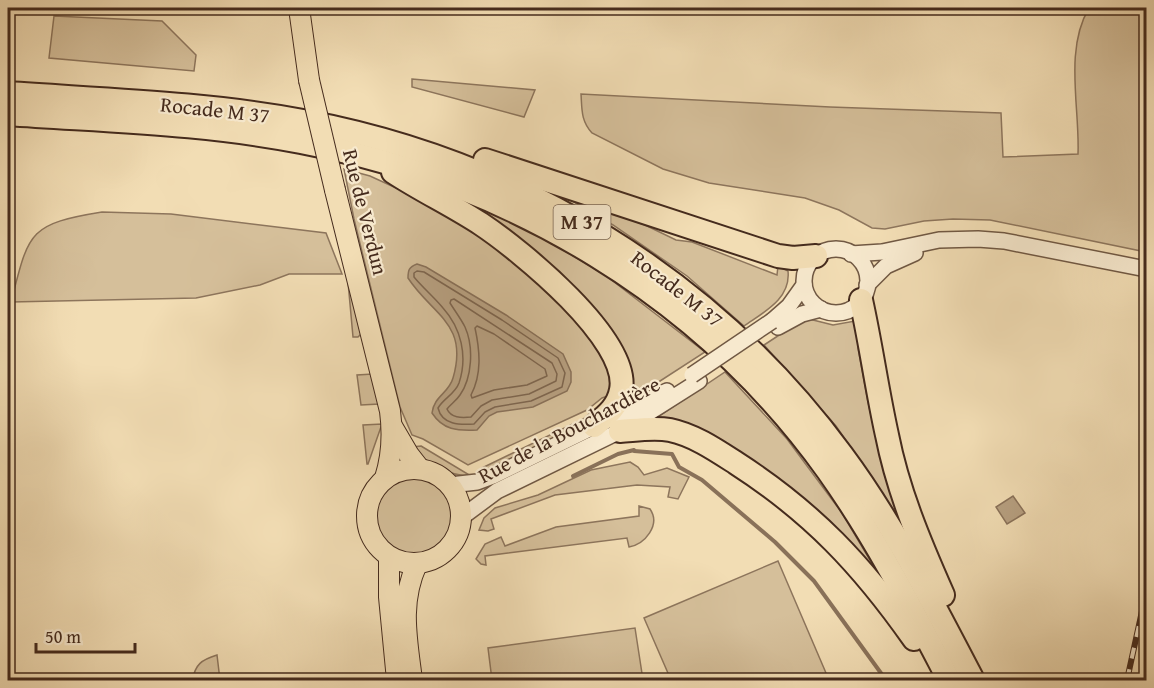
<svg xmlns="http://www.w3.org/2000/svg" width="1154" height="688" font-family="'Gentium Book Plus',serif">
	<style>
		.green { fill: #d5bf9a; stroke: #8d755c; stroke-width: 1.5 }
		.water { fill: #b7a081; stroke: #897159; stroke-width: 1.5 }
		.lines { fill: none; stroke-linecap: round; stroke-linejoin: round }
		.shore { stroke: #7e664f; stroke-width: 1.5 }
		.stream { stroke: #897159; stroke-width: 4 }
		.minor-casing { stroke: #705843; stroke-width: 18 }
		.major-casing { stroke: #452b1d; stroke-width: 22 }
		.highway-casing { stroke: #452b1d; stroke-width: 26 }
		.minor { stroke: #f7e9ce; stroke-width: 15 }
		.major { stroke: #f2ddb4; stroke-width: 20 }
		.highway { stroke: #f2ddb4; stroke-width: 22 }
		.rail-casing { stroke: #452b1d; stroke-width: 6 }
		.rail { stroke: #f7e9ce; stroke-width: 4; stroke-dasharray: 11; stroke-linecap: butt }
		.minor-bridge-casing { stroke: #705843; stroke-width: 18; stroke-linecap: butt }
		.major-bridge-casing { stroke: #452b1d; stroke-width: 22; stroke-linecap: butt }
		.minor-bridge { stroke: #f7e9ce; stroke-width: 15 }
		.major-bridge { stroke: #f2ddb4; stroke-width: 20 }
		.labels { text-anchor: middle; stroke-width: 4.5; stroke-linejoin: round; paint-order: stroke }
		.shield { fill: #f7e9ce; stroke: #7a6452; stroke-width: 1.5 }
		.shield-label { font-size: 20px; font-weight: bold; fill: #452b1d }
		.street-label { font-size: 21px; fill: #452b1d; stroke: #f7e9ce }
	</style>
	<rect width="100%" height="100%" fill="#f2ddb4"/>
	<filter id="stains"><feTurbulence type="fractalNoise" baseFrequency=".00333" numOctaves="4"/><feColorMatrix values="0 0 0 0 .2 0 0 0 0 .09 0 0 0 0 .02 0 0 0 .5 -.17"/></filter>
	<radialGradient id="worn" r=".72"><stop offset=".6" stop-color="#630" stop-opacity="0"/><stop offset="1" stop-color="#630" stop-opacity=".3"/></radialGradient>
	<g class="green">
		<path d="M1089 8H1146V252L990 220 953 219 924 221 885 229 872 228 839 210 805 198 709 183 663 169 592 133C581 121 582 110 581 94L830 107 1001 113 1003 157 1078 154C1080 108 1064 50 1089 8Z"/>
		<polygon points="54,16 162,21 196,55 194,71 49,58"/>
		<polygon points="412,79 535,90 524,117 412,87"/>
		<polygon points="344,169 370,176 418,198 479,232 567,308 609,360 611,395 602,398 587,410 468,465 423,439 412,435 400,407 354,219"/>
		<path d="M564 196 645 225 676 240 692 242 777 275 778 266 788 271C791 299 764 312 744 326L687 276 613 225Z"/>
		<polygon points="464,199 545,239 605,275 705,352 657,383 629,395 627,374"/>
		<path d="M102 212 171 214 326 233 342 274H289L260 285 196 298 11 302C29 232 28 224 102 212Z"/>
		<polygon points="348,282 362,333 358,337 353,337"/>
		<polygon points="809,319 833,325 855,321 858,330 858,348 868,402 881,459 897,511 895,512 836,426 764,345 799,322"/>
		<polygon points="725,372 787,439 842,513 883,582 840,540 655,419"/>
		<polygon points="373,374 379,404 361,405 357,375"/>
		<polygon points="591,415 595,418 512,459 483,472 482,468"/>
		<polygon points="382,424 368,464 367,464 363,425"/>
		<path d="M421 446 471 476C449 476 424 463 410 447Z"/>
		<polygon points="630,462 638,467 644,475 667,468 689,477 678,499 668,497 670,487 637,485 555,495 491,519 494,529 488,531 479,530 484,518 495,508 538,495 591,470"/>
		<circle cx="414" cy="516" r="39"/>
		<path d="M639 506 650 509C661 525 645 544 629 547L627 538 485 556 486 565 481 564 476 559 485 544 501 537 505 546 556 527 639 516Z"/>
		<polygon points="778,561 829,680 671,680 644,618"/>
		<polygon points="635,628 643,680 492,680 488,648"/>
		<path d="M217 655 220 680H192C196 664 201 660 217 655Z"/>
	</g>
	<g class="water">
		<path d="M417 264 426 267 506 315 563 354 571 372V382L567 391 533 407 497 412 489 416 477 430C457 431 443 430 432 413 434 396 449 393 453 378 469 323 432 315 408 278 408 270 409 267 417 264Z"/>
		<polygon points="1013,496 1025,513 1007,524 996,507"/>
	</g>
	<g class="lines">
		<g class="shore">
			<path d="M417 271 424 272 502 320 558 358 565 373 562 387 531 401 495 407 485 412 474 424C460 425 442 425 438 408 444 398 455 394 459 383 468 356 461 328 443 308 434 297 423 288 414 277V273Z"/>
			<path d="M454 299 552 363 557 374 556 381 529 394 492 400 481 406 471 417C461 418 451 418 447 409 451 404 456 401 460 395 472 378 474 347 465 327 461 319 455 311 450 303L451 300Z"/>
			<path d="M477 326 494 334 545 369 547 376 527 385 494 390 472 398 471 395C482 374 480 351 475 328Z"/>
		</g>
		<g class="stream">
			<polyline points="634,451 672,454 679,467 702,480 775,542 814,581 886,680"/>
			<polyline points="573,476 618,454 634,450"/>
		</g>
		<g class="minor-casing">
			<g id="minor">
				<circle cx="836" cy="281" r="32"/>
				<polyline points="851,254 882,252 939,240 978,239 1004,241 1146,269"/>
				<polyline points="867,285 886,266 915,253"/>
				<polyline points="772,321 789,306 804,285"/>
				<polyline points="778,327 802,314 821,309"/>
				<polyline points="450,485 477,482 493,476 667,391"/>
				<polyline points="462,517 497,491 620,431 699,381"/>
			</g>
		</g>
		<g class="major-casing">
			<g id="major">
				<polyline points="299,8 309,80"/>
				<path d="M335 190 390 411C393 434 392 456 385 478"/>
				<polyline points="392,426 409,455 420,469"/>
				<circle cx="414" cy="516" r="47"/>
				<polyline points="389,557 389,597 397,680"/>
				<path d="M412 680C407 639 399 603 417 564"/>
			</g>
		</g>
		<g class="highway-casing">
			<g id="highway">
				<path d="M8 93C106 100 206 103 303 121 518 161 712 278 842 455 894 525 933 604 973 680"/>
				<path d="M8 114C105 121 205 123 301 142 511 182 703 296 828 471 875 537 912 609 949 680"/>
				<polyline points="485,160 778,256 793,258 816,256"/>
				<path d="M393 172C422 191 452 205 481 224 520 250 631 340 621 390 618 407 606 416 594 426"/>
				<path d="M861 300C871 345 877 390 887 435 898 491 920 543 943 595"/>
				<path d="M620 431C636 430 654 427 670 430 694 435 716 450 736 463 812 512 862 565 914 639"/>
			</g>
		</g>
		<use href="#minor" class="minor"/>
		<use href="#major" class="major"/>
		<use href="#highway" class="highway"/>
		<g class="rail-casing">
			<polyline id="rail" points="1127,680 1146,593"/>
		</g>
		<use href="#rail" class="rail"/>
		<g class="minor-bridge-casing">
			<polyline id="minor-bridge" points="692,375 772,321"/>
		</g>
		<g class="major-bridge-casing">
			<polyline id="major-bridge" points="309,80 335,190"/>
		</g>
		<use href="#minor-bridge" class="minor-bridge"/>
		<use href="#major-bridge" class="major-bridge"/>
	</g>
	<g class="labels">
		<rect class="shield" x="553.5" y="205" width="57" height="34" rx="4.5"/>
		<g class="shield-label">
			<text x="582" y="229">M 37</text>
		</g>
		<g class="street-label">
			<text transform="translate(215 110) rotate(6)" y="7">Rocade M 37</text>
			<text transform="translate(365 212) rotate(76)" y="7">Rue de Verdun</text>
			<text transform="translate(677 289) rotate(38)" y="7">Rocade M 37</text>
			<text transform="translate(569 430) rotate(-28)" y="7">Rue de la Bouchardière</text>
		</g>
	</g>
	<rect width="1154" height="688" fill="none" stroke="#f2ddb4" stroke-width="30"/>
	<rect x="9" y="9" width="1136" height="670" fill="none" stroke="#452b1d" stroke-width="3"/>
	<rect x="15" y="15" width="1124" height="658" fill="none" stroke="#452b1d" stroke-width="1.5"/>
	<path d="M36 643v9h99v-9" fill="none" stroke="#452b1d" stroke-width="3"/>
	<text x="45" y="643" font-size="18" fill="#452b1d" stroke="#f7e9ce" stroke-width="4.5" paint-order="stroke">50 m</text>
	<rect width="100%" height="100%" filter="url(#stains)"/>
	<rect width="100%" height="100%" fill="url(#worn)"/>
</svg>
